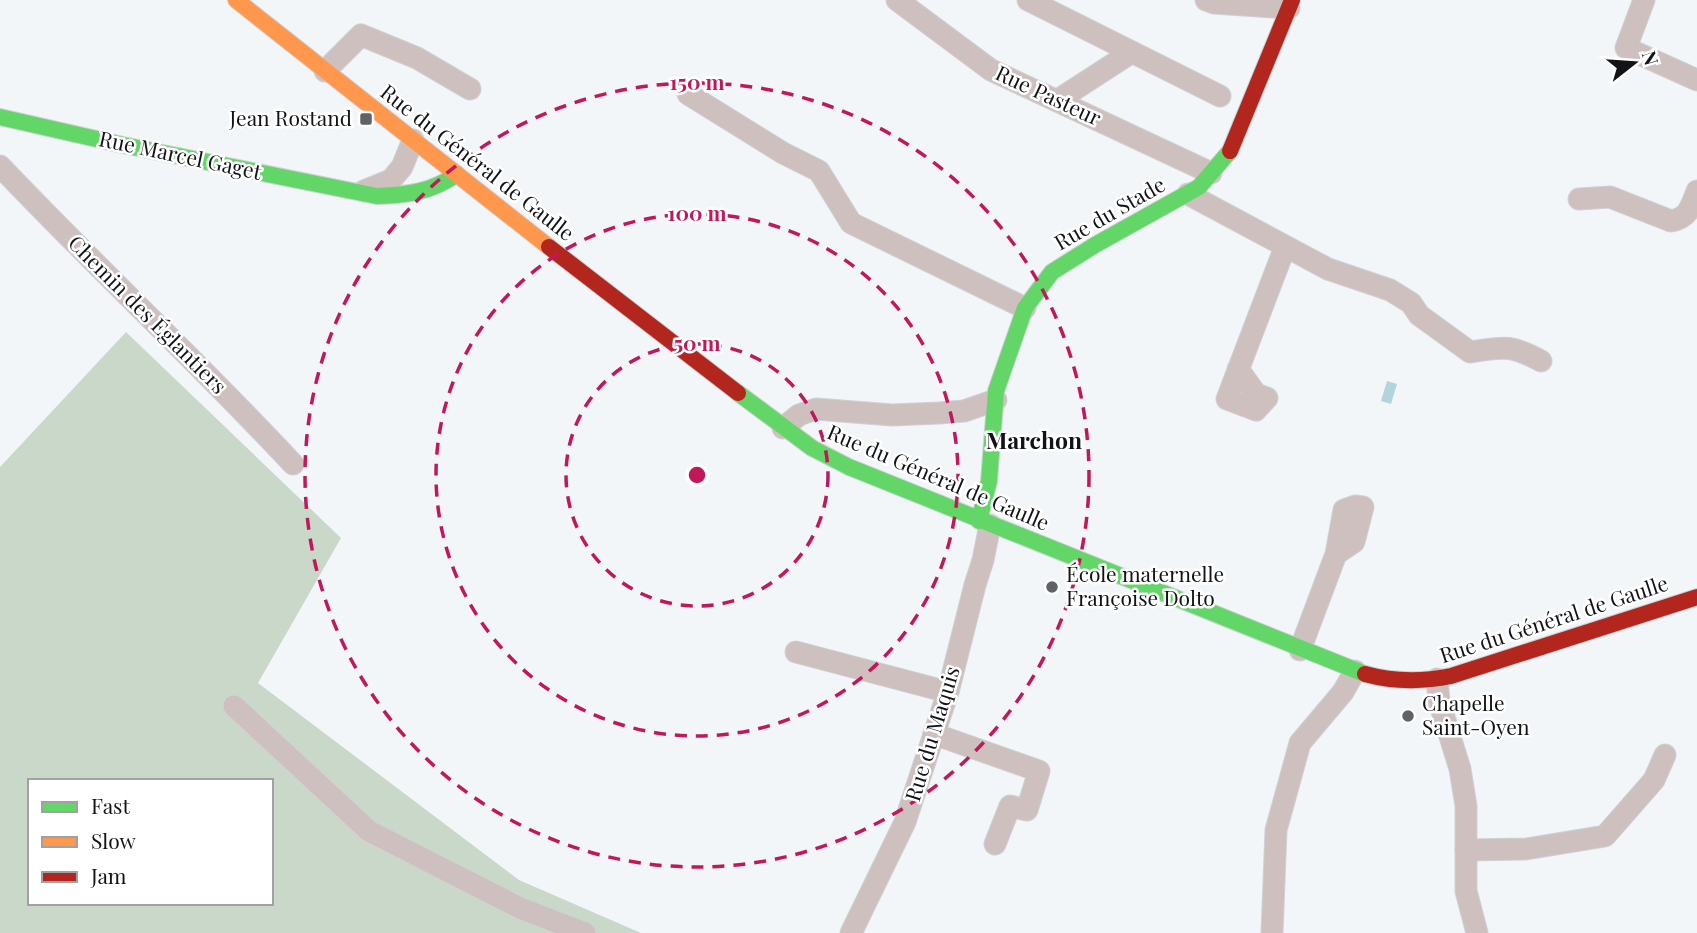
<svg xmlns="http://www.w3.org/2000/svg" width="1697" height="933" font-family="'Playfair Display',serif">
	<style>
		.forest { fill: #cad8c9; fill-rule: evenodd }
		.water { fill: #b3d4da }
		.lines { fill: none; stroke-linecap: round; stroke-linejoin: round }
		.street-casing { stroke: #cfd2d4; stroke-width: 23 }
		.fast-casing { stroke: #cfd2d4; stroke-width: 18 }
		.slow-casing { stroke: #cfd2d4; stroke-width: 18 }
		.jam-casing { stroke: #cfd2d4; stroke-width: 18 }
		.street { stroke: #cdc0bf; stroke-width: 21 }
		.fast { stroke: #63d668; stroke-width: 16 }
		.slow { stroke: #ff974d; stroke-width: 16 }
		.jam { stroke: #b3261e; stroke-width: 16 }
		.ring { fill: none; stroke: #c2185b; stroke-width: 3.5; stroke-dasharray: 12 9 }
		.poi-dot { fill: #606265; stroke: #fff; stroke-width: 2.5 }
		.labels { text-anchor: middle; stroke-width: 5; stroke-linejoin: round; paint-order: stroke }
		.street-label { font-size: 21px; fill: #111316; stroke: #fff }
		.poi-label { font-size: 21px; fill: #111316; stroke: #fff; text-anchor: start }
		.neighbourhood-label { font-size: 23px; font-weight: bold; fill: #111316; stroke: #fff }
		.centre { fill: #c2185b; stroke: #fff; stroke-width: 3.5 }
		.ring-label { font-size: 21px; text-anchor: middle; font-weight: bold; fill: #c2185b; stroke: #fff; stroke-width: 5; stroke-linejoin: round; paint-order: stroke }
	</style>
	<rect width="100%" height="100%" fill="#f2f6f9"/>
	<path class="forest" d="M126 332 341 538 258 683 519 880 641 933H0V467ZM30 781H271V903H30Z"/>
	<polygon class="water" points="1387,381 1397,384 1391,404 1381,401"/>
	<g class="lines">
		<g class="street-casing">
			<g id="street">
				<polyline points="897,0 991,70 1211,173"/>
				<polyline points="1028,0 1220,96"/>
				<polyline points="1206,0 1214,3 1289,8"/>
				<polyline points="1644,0 1626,48 1697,80"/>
				<polyline points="325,71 361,35 417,58 470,89"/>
				<polyline points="688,94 783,153 819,171 851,223 1025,308"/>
				<polyline points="1058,100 1132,52"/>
				<path d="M0 166C96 267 198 362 293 464"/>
				<polyline points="364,191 391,180 402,167 413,140"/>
				<path d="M1188 194 1328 269 1390 290 1411 303 1419 315 1470 352C1504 347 1510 344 1541 361"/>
				<path d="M1579 199 1610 197 1671 221C1689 218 1691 206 1697 191"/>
				<polyline points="1238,369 1256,394 1267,398 1256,410 1227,399 1285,247"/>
				<polyline points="783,428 799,415 816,409 892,415 939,413 964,411 996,400"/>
				<polyline points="1300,650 1336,554 1344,510 1355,506 1363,507 1354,542 1336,554"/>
				<polyline points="796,652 948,692"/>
				<polyline points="1437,679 1439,701 1460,769 1466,806 1466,891 1477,933"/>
				<polyline points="234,706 369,831 520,908 585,933"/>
				<polyline points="934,734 1039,771 1027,810 1010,806 995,844"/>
				<polyline points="1466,850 1526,849 1605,836 1654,780 1665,755"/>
				<polyline points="851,933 905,822 948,692 975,585 983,560 990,525"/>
				<polyline points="1272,933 1276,830 1300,743 1343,692 1355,671"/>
			</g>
		</g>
		<g class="fast-casing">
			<g id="fast">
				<path d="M0 117 123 145 377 196C407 195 432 192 457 174"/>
				<polyline points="738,393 812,448 849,467 1365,674"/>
				<polyline points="979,521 989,481 996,391 1025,308 1052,272 1095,245 1199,187 1230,151"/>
			</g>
		</g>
		<g class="slow-casing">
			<polyline id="slow" points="236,0 549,247"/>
		</g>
		<g class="jam-casing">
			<g id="jam">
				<polyline points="1230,151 1292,0"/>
				<polyline points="549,247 738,393"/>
				<path d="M1365 674C1394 682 1422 682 1451 676L1697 597"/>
			</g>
		</g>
		<use href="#street" class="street"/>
		<use href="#fast" class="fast"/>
		<use href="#slow" class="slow"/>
		<use href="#jam" class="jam"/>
	</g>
	<g class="ring">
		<circle cx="697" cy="475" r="131"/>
		<circle cx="697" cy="475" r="261"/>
		<circle cx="697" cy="475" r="392"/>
	</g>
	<g class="poi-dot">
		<rect x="359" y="112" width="14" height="14" rx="3.5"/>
		<circle cx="1052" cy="587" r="7"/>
		<circle cx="1408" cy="716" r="7"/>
	</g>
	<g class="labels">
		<g class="street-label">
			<text transform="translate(1048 96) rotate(25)" y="7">Rue Pasteur</text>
			<text transform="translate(180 156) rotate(12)" y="7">Rue Marcel Gaget</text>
			<text transform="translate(477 163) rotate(38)" y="7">Rue du Général de Gaulle</text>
			<text transform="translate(1110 214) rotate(-30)" y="7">Rue du Stade</text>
			<text transform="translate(147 315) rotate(45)" y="7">Chemin des Églantiers</text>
			<text transform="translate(938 478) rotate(23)" y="7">Rue du Général de Gaulle</text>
			<text transform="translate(1554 620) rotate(-18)" y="7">Rue du Général de Gaulle</text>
			<text transform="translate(933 734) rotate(-73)" y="7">Rue du Maquis</text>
		</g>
		<g class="poi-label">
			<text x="352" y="126" text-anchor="end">Jean Rostand</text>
			<text x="1066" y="582">École maternelle<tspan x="1066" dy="24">Françoise Dolto</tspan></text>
			<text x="1422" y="711">Chapelle<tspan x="1422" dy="24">Saint-Oyen</tspan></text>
		</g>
		<g class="neighbourhood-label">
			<text x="1034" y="449">Marchon</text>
		</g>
	</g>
	<circle cx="697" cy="475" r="10" class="centre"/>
	<g class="ring-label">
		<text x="697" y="90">150 m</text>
		<text x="697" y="221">100 m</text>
		<text x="697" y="351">50 m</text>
	</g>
	<rect x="28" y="779" width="245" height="126" fill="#ffffff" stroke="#a0a1a2" stroke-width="2"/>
	<rect x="42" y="802" width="35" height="10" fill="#63d668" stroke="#a0a1a2" stroke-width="2"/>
	<text x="91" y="814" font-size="21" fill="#111316">Fast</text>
	<rect x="42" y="837" width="35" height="10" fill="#ff974d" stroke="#a0a1a2" stroke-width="2"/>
	<text x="91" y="849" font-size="21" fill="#111316">Slow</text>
	<rect x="42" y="872" width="35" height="10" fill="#b3261e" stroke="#a0a1a2" stroke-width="2"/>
	<text x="91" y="884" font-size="21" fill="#111316">Jam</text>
	<g transform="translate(1634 63) rotate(73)" stroke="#ffffff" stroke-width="5" paint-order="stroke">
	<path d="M0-5L12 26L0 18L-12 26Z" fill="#111316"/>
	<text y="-10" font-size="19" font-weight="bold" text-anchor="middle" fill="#111316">N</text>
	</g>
</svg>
